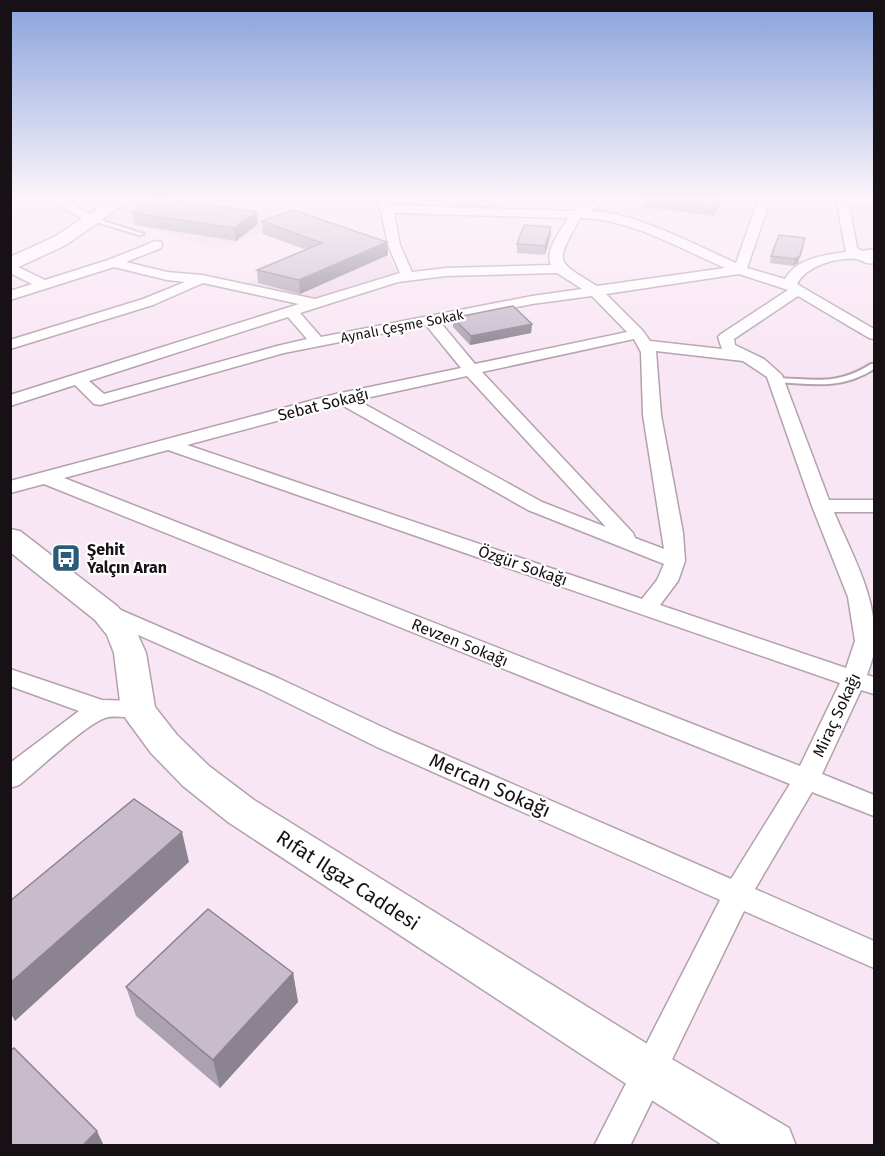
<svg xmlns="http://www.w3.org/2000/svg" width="885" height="1156" font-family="'Fira Sans',sans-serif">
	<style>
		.built { fill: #f0d7ea }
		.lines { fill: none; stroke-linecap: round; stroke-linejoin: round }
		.lane-casing { stroke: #b2a1ae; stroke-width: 4 }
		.street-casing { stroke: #b2a1ae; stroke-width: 3 }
		.secondary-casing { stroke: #b2a1ae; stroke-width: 3 }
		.lane { fill: #fff; fill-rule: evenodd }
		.street { fill: #fff; fill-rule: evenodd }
		.secondary { fill: #fff; fill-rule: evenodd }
		.wall { fill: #aba1af }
		.shaded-wall { fill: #8b838f }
		.building { fill: #c7bbcc; stroke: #8b838f; stroke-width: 1.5 }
		.labels { text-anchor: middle; stroke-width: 4.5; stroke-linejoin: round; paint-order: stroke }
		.far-street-label { font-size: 14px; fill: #171116; stroke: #fff }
		.street-label { font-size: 16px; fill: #171116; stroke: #fff }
		.poi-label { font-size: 16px; font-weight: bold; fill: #171116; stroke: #fff; text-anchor: start }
		.near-street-label { font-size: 20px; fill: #171116; stroke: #fff }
	</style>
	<rect width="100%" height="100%" fill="#f9e6f4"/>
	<g class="built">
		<polygon points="145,198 164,198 284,215 269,230 218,249 113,219"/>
		<polygon points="375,237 398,273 313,300 247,283"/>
	</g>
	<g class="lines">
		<g class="lane-casing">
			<g id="lane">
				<polygon points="90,218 94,218 144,234 139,235 90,220"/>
				<path d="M871 364H874V369C841 390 813 384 776 382L772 380 776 378C815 379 836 386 871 364Z"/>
			</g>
		</g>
		<g class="street-casing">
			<g id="street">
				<polygon points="47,198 61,198 98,219 92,223 88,222"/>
				<path d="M371 198H383L390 205 573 211 598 198H613L590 211C635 212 695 245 736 263L759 198H771L747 268 785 279C797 258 824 255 846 252L836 198H848L857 248 862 251 874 249V263C866 265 863 260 856 259 836 257 806 266 797 284L874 329V339L869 338 798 296 734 339 735 345 764 359 782 375 829 500H874V512H834C852 555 879 600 874 648 874 657 870 666 867 675L874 677V694L861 690 822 774 874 795V816L812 792 755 889 874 941V968L744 911 630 1146H594L720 900 377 747 262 690 100 618 97 613 100 608 108 606 116 608 278 678 395 733 731 879 790 784 44 484 10 493V481L336 394 461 368 426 325 284 353 100 405 94 404 75 385 10 406V395L299 304 203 283 153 305 10 349V340L143 299 185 282 167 280 114 267 10 300V291L32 284 10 273V263L45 280 108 260 156 241 161 242 162 245 161 248 126 262 167 272 202 275 315 299 400 273 388 245 381 210ZM394 213 568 218C561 231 544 250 551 265L446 268 412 272 400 245ZM580 218C631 219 679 248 725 268L597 286C553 259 556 264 580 218ZM557 273 582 289 532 296 321 337 300 313 398 282 446 276ZM739 274 788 290 721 334 718 337 722 349 650 341 643 331 606 294ZM592 296 627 332 475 364 440 322 532 304ZM288 317 307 339 277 346 104 394 89 381ZM634 339 641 352 643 415 664 549 635 538 633 533 482 372ZM656 351 743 361 767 377 812 506 848 597 855 641 846 668 660 605 678 581 685 561 683 533 661 415ZM467 376 606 527 542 502 357 400ZM340 404 528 510 664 564 657 580 642 599 187 445ZM168 450 840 683 800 766 64 478Z"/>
				<path d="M10 669 102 700 138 701 147 704 150 710 147 716C133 720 117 714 105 718 86 724 37 771 19 785L10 788V763L79 711 10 686Z"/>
			</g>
		</g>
		<g class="secondary-casing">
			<g id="secondary">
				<polygon points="114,198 133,198 66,245 10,271 10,257 54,237"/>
				<polygon points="828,198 874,198 874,206 836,203 830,202"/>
				<polygon points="10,529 20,531 117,606 133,624 146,653 155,707 177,735 209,766 254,800 665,1055 789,1128 796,1146 724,1146 631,1087 228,822 183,786 151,753 126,719 121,710 114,653 107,635 95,620 10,552"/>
			</g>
		</g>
		<use href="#lane" class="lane"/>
		<use href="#street" class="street"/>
		<use href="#secondary" class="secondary"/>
	</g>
	<g class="wall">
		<polygon points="643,198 724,198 714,216 642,207"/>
		<polygon points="257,212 258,224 236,241 135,225 132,213"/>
		<polygon points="262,221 387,242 388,255 300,294 258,283 257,270 307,250 263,234"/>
		<polygon points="551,227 551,235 545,255 517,253 517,244"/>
		<polygon points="805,238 798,263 793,266 770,263 771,256"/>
		<polygon points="453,318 532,324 531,333 470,345 453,327"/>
		<polygon points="293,973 298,1002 220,1088 136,1016 126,987"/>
	</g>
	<g class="shaded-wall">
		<polygon points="721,198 724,198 714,216 716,208"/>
		<polygon points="257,212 258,224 236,241 234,228"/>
		<polygon points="551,227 551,235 545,255 545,246"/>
		<polygon points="805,238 798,263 793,266 795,259"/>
		<polygon points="387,242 388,255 300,294 299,280"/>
		<polygon points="532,324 531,333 470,345 471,336"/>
		<polygon points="182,832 189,862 15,1021 10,1012 10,983"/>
		<polygon points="293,973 298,1002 220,1088 213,1060"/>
		<polygon points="97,1131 104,1146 82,1146"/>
	</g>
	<g class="building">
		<polygon points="157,198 257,212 234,228 132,213"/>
		<polygon points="643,198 721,198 716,208 643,199"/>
		<polygon points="293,210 387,242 299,280 257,270 322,243 262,221"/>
		<polygon points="524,225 551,227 545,246 517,244"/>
		<polygon points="779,235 805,238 800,256 795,259 771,256"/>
		<polygon points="513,306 532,324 471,336 453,318"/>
		<polygon points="134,799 182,832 10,983 10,901"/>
		<polygon points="208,909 293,973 213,1060 126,987"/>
		<polygon points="14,1048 97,1131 82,1146 10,1146 10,1051"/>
	</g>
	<linearGradient id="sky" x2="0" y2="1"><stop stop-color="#87a2db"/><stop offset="0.55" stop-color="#fcf4fa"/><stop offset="1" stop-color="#fcf4fa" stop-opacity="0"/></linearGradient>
	<rect width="885" height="360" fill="url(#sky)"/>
	<defs>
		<g id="bus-square" transform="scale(1.5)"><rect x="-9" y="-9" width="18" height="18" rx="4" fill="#2a5c79" stroke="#fff"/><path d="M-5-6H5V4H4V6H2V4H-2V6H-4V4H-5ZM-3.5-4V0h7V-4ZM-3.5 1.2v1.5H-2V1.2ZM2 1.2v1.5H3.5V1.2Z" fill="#fff"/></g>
	</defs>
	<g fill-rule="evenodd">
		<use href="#bus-square" x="66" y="558"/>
	</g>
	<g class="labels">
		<g class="far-street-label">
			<text transform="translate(402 326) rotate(-11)" y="5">Aynalı Çeşme Sokak</text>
		</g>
		<g class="street-label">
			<text transform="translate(323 404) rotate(-14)" y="6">Sebat Sokağı</text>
			<text transform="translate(523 565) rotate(19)" y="6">Özgür Sokağı</text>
			<text transform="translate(460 642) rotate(22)" y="6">Revzen Sokağı</text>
			<text transform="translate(836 715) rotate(-65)" y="6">Miraç Sokağı</text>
		</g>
		<g class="poi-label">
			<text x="87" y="555">Şehit<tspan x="87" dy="18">Yalçın Aran</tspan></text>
		</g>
		<g class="near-street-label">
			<text transform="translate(490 785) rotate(24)" y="7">Mercan Sokağı</text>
			<text transform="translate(348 880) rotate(33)" y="7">Rıfat Ilgaz Caddesi</text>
		</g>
	</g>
	<rect width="885" height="1156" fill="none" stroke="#171116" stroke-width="24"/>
</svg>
